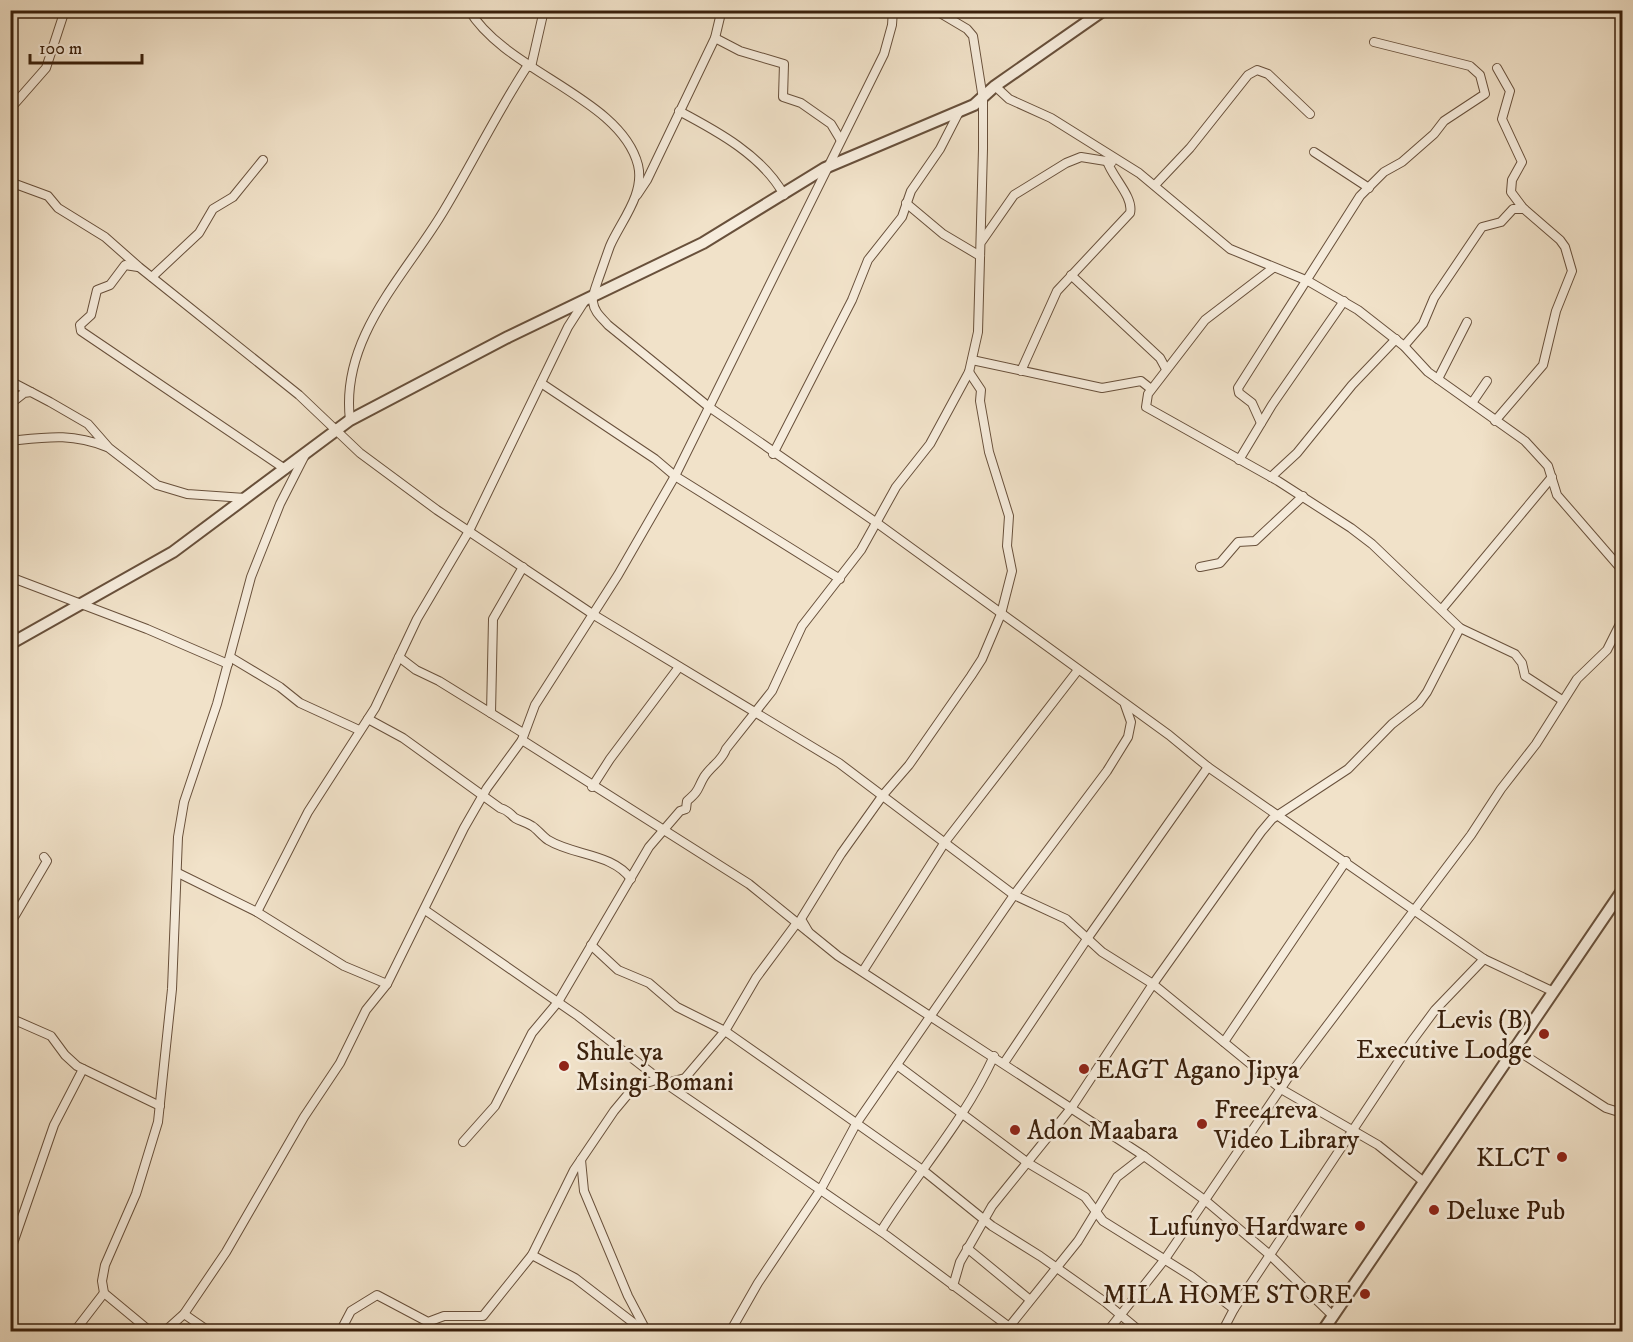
<svg xmlns="http://www.w3.org/2000/svg" width="1633" height="1342" font-family="'IM FELL DW Pica',serif">
	<style>
		.lines { fill: none; stroke-linecap: round; stroke-linejoin: round }
		.minor-casing { stroke: #68503b; stroke-width: 10 }
		.tertiary-casing { stroke: #68503b; stroke-width: 14 }
		.minor { stroke: #f6ecdc; stroke-width: 8 }
		.tertiary { stroke: #f6ecdc; stroke-width: 10 }
		.poi-dot { fill: #8f2418; stroke: #f6ecdc; stroke-width: 2 }
		.labels { text-anchor: middle; stroke-width: 5; stroke-linejoin: round; paint-order: stroke }
		.poi-label { font-size: 26px; fill: #3a200c; stroke: #f6ecdc; text-anchor: start }
	</style>
	<rect width="100%" height="100%" fill="#f1e2c9"/>
	<filter id="stains"><feTurbulence type="fractalNoise" baseFrequency=".00333" numOctaves="4"/><feColorMatrix values="0 0 0 0 .2 0 0 0 0 .09 0 0 0 0 .02 0 0 0 .5 -.17"/></filter>
	<radialGradient id="worn" r=".72"><stop offset=".6" stop-color="#630" stop-opacity="0"/><stop offset="1" stop-color="#630" stop-opacity=".3"/></radialGradient>
	<g class="lines">
		<g class="minor-casing">
			<g id="minor">
				<path d="M469 10C506 72 621 98 638 165 645 194 621 221 610 246 606 257 602 269 598 280 596 287 592 295 593 302 594 312 602 318 608 325L709 407 877 523 1169 735 1208 767 1484 959 1552 991"/>
				<polyline points="715,38 740,51 784,64 783,97 801,103 831,124 840,139"/>
				<polyline points="531,67 544,10"/>
				<polyline points="995,86 1009,99 1051,118 1139,173 1230,249 1308,281 1358,310 1404,346 1428,372 1525,441 1548,466 1557,495 1622,570"/>
				<polyline points="10,109 46,68 65,10"/>
				<path d="M679 111C717 131 763 156 784 195"/>
				<polyline points="1314,152 1369,188"/>
				<polyline points="10,182 48,196 58,208 105,237 139,267 299,395 360,453 437,510 594,615 839,763 1014,895 1066,919 1102,952 1153,984 1281,1089 1378,1145 1424,1182"/>
				<polyline points="1155,185 1190,148 1248,75 1257,70 1268,74 1310,114"/>
				<polyline points="637,195 647,180 715,38 721,13 727,10"/>
				<polyline points="906,203 943,234 980,256"/>
				<polyline points="982,241 1014,195 1066,163 1081,157 1112,162"/>
				<polyline points="138,267 125,265 110,285 97,290 91,315 80,325 81,331 285,469"/>
				<polyline points="1273,268 1205,320 1148,394 1146,407 1278,481 1351,528 1372,544 1460,628 1515,654 1522,663 1525,676 1562,700"/>
				<polyline points="1071,275 1160,358 1166,369"/>
				<polyline points="152,277 199,233 213,209 233,197 263,160"/>
				<polyline points="1404,346 1423,324 1434,298 1482,227 1501,222 1513,209 1524,209"/>
				<polyline points="972,360 1102,388 1141,381 1151,389"/>
				<path d="M1021 371 1057 291 1130 213C1134 197 1112 177 1107 161"/>
				<polyline points="1438,379 1467,322"/>
				<polyline points="10,381 31,392"/>
				<polyline points="541,383 655,459 675,476 840,579"/>
				<polyline points="1472,403 1487,381"/>
				<polyline points="10,404 24,393 31,392 50,402 88,424 109,448 157,485 187,494 245,498"/>
				<path d="M350 420C340 338 404 277 443 212 472 164 497 112 528 65"/>
				<polyline points="1495,421 1543,365 1556,311 1572,271 1565,247 1560,240 1523,208 1511,192 1512,180 1522,162 1502,119 1510,91 1497,68"/>
				<polyline points="1261,423 1252,403 1239,393 1238,388 1360,196 1384,172 1402,162 1434,134 1444,121 1485,94 1480,75 1470,66 1374,42"/>
				<path d="M10 441C48 437 71 433 107 447"/>
				<polyline points="773,454 852,300 868,260 902,217 911,191 940,149 959,112"/>
				<polyline points="1239,460 1272,405 1344,301"/>
				<polyline points="1271,477 1297,453 1352,385 1396,339"/>
				<polyline points="1200,567 1220,563 1238,542 1255,541 1303,496"/>
				<polyline points="10,577 147,629 228,664"/>
				<polyline points="1442,609 1552,477"/>
				<polyline points="230,657 280,687 300,703 359,730"/>
				<polyline points="399,657 416,670 439,681 523,733"/>
				<polyline points="491,713 493,619 523,567"/>
				<path d="M368 719 403 738 500 808C508 810 509 813 515 818 520 821 526 822 532 826 537 829 542 836 548 840 574 856 612 853 631 879"/>
				<polyline points="522,740 749,884 838,956 1144,1156 1206,1201 1271,1256 1333,1316"/>
				<polyline points="592,787 610,759 679,667"/>
				<polyline points="178,873 257,912 344,966 387,984"/>
				<polyline points="425,910 578,1016 659,1079 886,1235 1016,1332"/>
				<polyline points="257,912 308,812 375,708 417,619 469,531 568,327 584,302"/>
				<polyline points="10,924 47,861 44,857"/>
				<polyline points="808,931 801,919 841,854 883,795 909,765 971,676 982,659 1001,614 1012,571 1007,546 1009,516 989,452 980,401 981,390 969,372"/>
				<polyline points="591,945 618,970 649,983 677,1007 725,1031 822,1099 924,1171 992,1226 1040,1256 1105,1302 1141,1332"/>
				<polyline points="863,971 945,842 1078,670"/>
				<polyline points="10,1018 51,1036 65,1055 77,1066 160,1106"/>
				<polyline points="1224,1042 1346,861"/>
				<polyline points="1515,1049 1606,1108 1622,1113"/>
				<polyline points="1004,1063 1087,939 1208,767"/>
				<polyline points="897,1065 1028,1163 1085,1197 1103,1221 1191,1276 1234,1309"/>
				<polyline points="666,1083 685,1078 725,1031 756,978 796,924"/>
				<path d="M463 1142 495 1106 532 1033 558 1002 649 847 680 811 686 809 687 801C700 790 697 789 704 777 711 766 722 761 726 749L772 691 802 626 861 550 896 487 930 444 969 372 978 332 983 149V99L973 36 967 29 935 10"/>
				<polyline points="581,1160 584,1191 628,1296 647,1332"/>
				<path d="M881 1231C919 1170 963 1123 994 1056"/>
				<polyline points="967,1248 1029,1299"/>
				<polyline points="10,1252 54,1125 83,1069"/>
				<polyline points="532,1255 575,1278 644,1331"/>
				<polyline points="953,1286 960,1262 992,1206 1072,1107 1153,984 1261,832 1272,819 1348,769 1392,724 1419,703 1427,692 1460,628"/>
				<polyline points="184,1314 210,1332"/>
				<polyline points="1009,1327 1078,1241 1117,1177 1144,1156"/>
				<polyline points="74,1332 104,1293"/>
				<polyline points="151,1332 104,1293 102,1281 105,1265 136,1194 158,1122 172,989 178,837 184,802 217,704 251,577 280,504 305,455"/>
				<polyline points="164,1332 184,1314 226,1252 304,1117 340,1063 366,1010 387,984 464,828 487,788 522,740 535,705 618,575 675,476 884,54 892,25 893,10"/>
				<polyline points="340,1332 351,1311 377,1295 428,1322 444,1316 483,1316 532,1255 574,1170 614,1111 634,1087 659,1079"/>
				<polyline points="730,1332 758,1283 821,1189 856,1124 1014,895 1107,771 1128,737 1131,722 1125,705"/>
				<polyline points="1107,1332 1165,1259 1292,1072 1471,835 1501,789 1536,744 1577,679 1607,650 1622,620"/>
				<polyline points="1222,1332 1234,1309 1412,1041 1435,1010 1484,959"/>
			</g>
		</g>
		<g class="tertiary-casing">
			<g id="tertiary">
				<polyline points="10,644 173,552 350,420 508,337 703,243 825,168 974,105 995,86 1104,10"/>
				<polyline points="1322,1332 1622,891"/>
			</g>
		</g>
		<use href="#minor" class="minor"/>
		<use href="#tertiary" class="tertiary"/>
	</g>
	<g class="poi-dot">
		<circle cx="1544" cy="1034" r="6"/>
		<circle cx="564" cy="1066" r="6"/>
		<circle cx="1084" cy="1069" r="6"/>
		<circle cx="1202" cy="1124" r="6"/>
		<circle cx="1015" cy="1130" r="6"/>
		<circle cx="1562" cy="1157" r="6"/>
		<circle cx="1434" cy="1210" r="6"/>
		<circle cx="1360" cy="1226" r="6"/>
		<circle cx="1365" cy="1294" r="6"/>
	</g>
	<g class="labels">
		<g class="poi-label">
			<text x="1532" y="1028" text-anchor="end">Levis (B)<tspan x="1532" dy="30">Executive Lodge</tspan></text>
			<text x="576" y="1060">Shule ya<tspan x="576" dy="30">Msingi Bomani</tspan></text>
			<text x="1096" y="1078">EAGT Agano Jipya</text>
			<text x="1214" y="1118">Free4reva<tspan x="1214" dy="30">Video Library</tspan></text>
			<text x="1027" y="1139">Adon Maabara</text>
			<text x="1550" y="1166" text-anchor="end">KLCT</text>
			<text x="1446" y="1219">Deluxe Pub</text>
			<text x="1348" y="1235" text-anchor="end">Lufunyo Hardware</text>
			<text x="1353" y="1303" text-anchor="end">MILA HOME STORE</text>
		</g>
	</g>
	<rect width="1633" height="1342" fill="none" stroke="#f1e2c9" stroke-width="36"/>
	<rect x="12" y="12" width="1609" height="1318" fill="none" stroke="#3a200c" stroke-width="3"/>
	<rect x="18" y="18" width="1597" height="1306" fill="none" stroke="#3a200c" stroke-width="1.5"/>
	<path d="M30 54v9h112v-9" fill="none" stroke="#3a200c" stroke-width="3"/>
	<text x="39" y="54" font-size="18" fill="#3a200c" stroke="#f6ecdc" stroke-width="4.5" paint-order="stroke">100 m</text>
	<rect width="100%" height="100%" filter="url(#stains)"/>
	<rect width="100%" height="100%" fill="url(#worn)"/>
</svg>
